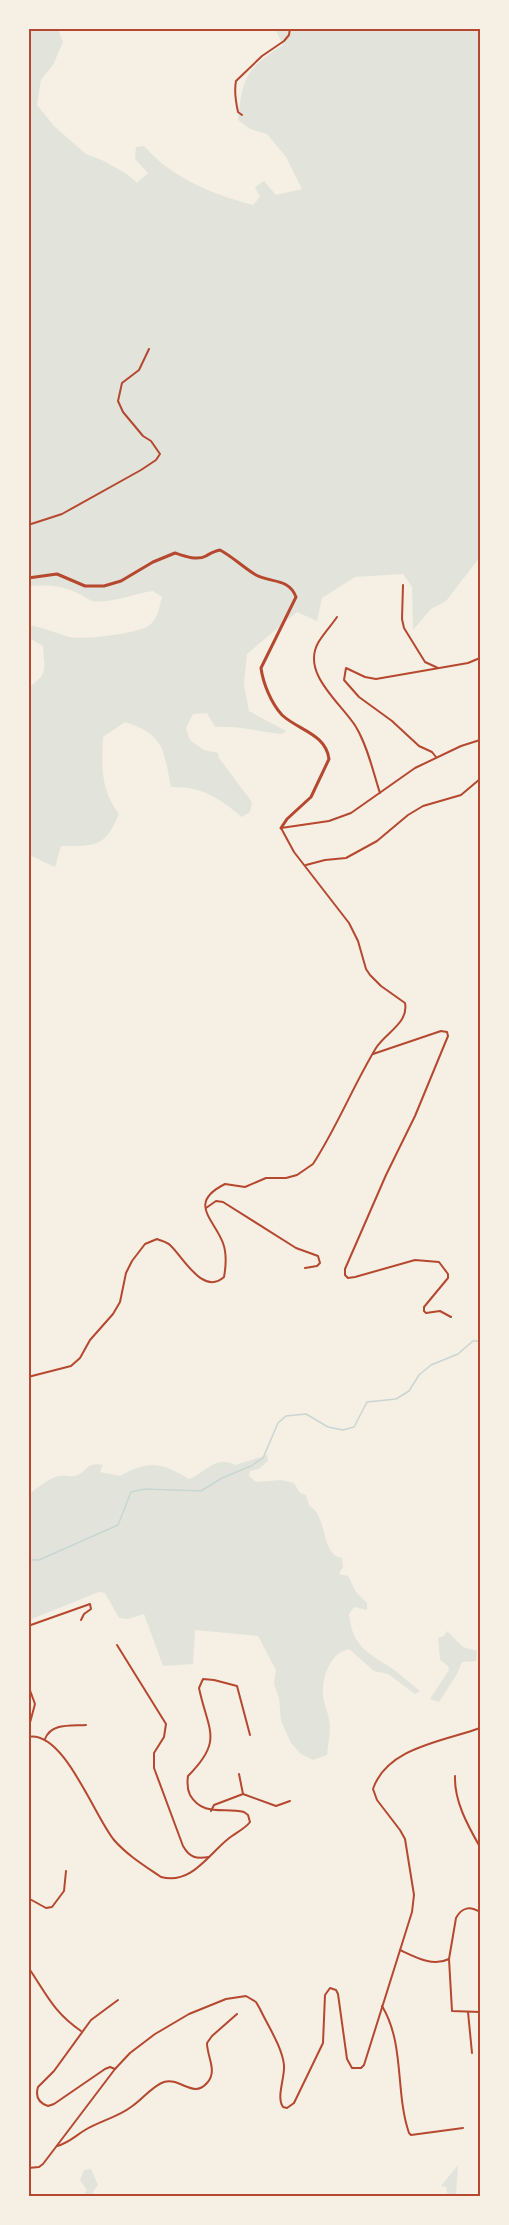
<svg xmlns="http://www.w3.org/2000/svg" width="509" height="2225" font-family="'Asap Condensed',sans-serif">
	<style>
		.green { fill: #e2e4dc }
		.lines { fill: none; stroke-linecap: round; stroke-linejoin: round }
		.stream { stroke: #c9d6d2; stroke-width: 1.5 }
		.minor { stroke: #b5482f; stroke-width: 2 }
		.tertiary { stroke: #b5482f; stroke-width: 3 }
		.neatline { fill: none; stroke: #b5482f; stroke-width: 2 }
	</style>
	<rect width="100%" height="100%" fill="#f6efe4"/>
	<g class="green">
		<path d="M29 29H58L63 42 53 65 41 80 37 105 55 127 86 154 104 161 127 174 137 183 148 173 135 159 136 147 144 146C172 178 212 194 253 205L260 197 255 187 264 181 276 195 302 189 286 157 267 134 250 129 238 120C242 79 246 68 283 45L275 29H480V557L446 601 431 609 413 630 412 587 403 574 355 577 322 598 317 621 297 612 247 654 244 684 249 711 286 731 282 734C259 732 238 725 215 727L207 713 193 714 186 728 190 740 204 750 218 753 219 758 252 802 250 812 242 817C219 798 202 786 171 787 163 749 165 735 125 722L103 737C102 767 100 789 119 814 105 848 95 846 61 846L55 867 29 855V687C49 673 44 669 43 646L29 638V625C43 627 55 633 69 637 83 640 136 634 148 626 158 620 159 607 162 597L153 591C135 593 111 604 92 601 87 599 81 594 75 592 60 585 45 585 29 586Z"/>
		<path d="M267 1455 268 1461 259 1469 250 1471 249 1476 256 1482 281 1480 294 1483 300 1493 306 1495 309 1505C329 1518 320 1554 342 1558L343 1567 339 1574 348 1576 356 1592 367 1603V1610L354 1607 349 1614C352 1645 366 1652 390 1667 400 1674 410 1683 420 1691L415 1694 388 1674 374 1671 349 1649C330 1653 322 1677 323 1695 323 1702 330 1716 330 1727 330 1736 328 1745 327 1755L313 1760 301 1754 291 1743 281 1721 279 1698 274 1684 276 1670 258 1636 195 1630 193 1664 163 1666 144 1614 128 1619 119 1618 105 1593 99 1592 29 1620V1494C37 1488 48 1479 58 1476 65 1474 71 1478 78 1475 89 1469 87 1462 103 1465L100 1472 120 1476C149 1460 161 1462 189 1479 205 1473 216 1454 235 1465Z"/>
		<polygon points="447,1631 463,1647 477,1651 476,1661 462,1662 457,1674 439,1702 430,1699 449,1670 448,1666 440,1660 438,1638 444,1636"/>
		<polygon points="458,2165 456,2196 448,2196 446,2187 441,2186"/>
		<polygon points="91,2169 98,2185 92,2193 98,2196 83,2196 87,2190 80,2180 84,2170"/>
	</g>
	<g class="lines">
		<polyline class="stream" points="28,1560 39,1560 118,1525 131,1492 145,1489 201,1491 222,1478 251,1466 263,1458 278,1423 286,1416 306,1414 328,1427 343,1430 354,1427 367,1402 396,1399 409,1391 419,1375 431,1365 458,1354 473,1341 480,1341"/>
		<g class="minor">
			<path d="M242 115 238 112C236 103 234 91 236 81L262 56 284 41 289 35 290 28"/>
			<polyline points="28,525 62,514 141,470 156,460 160,454 151,441 143,436 123,412 118,401 122,383 139,370 149,349"/>
			<polyline points="403,585 402,619 404,628 425,662 438,668"/>
			<path d="M337 617C331 626 323 634 318 643 301 674 342 704 356 727 368 747 373 772 380 793"/>
			<polyline points="436,757 432,752 419,746 392,721 359,697 344,680 346,668 365,677 376,679 468,663 480,658"/>
			<polyline points="306,865 325,860 346,858 377,841 408,815 423,806 461,795 480,779"/>
			<polyline points="373,1054 441,1031 447,1032 448,1036 415,1116 386,1175 345,1269 345,1275 348,1278 355,1277 415,1260 439,1262 448,1274 448,1278 424,1307 424,1311 426,1313 440,1311 451,1317"/>
			<polyline points="206,1208 216,1201 223,1202 296,1248 318,1256 320,1263 317,1266 305,1268"/>
			<path d="M28 1377 71 1366 80 1358 90 1340 113 1314 120 1302 126 1273 132 1261 145 1244 157 1239C162 1241 167 1242 170 1245 184 1258 203 1296 224 1277 226 1266 227 1254 223 1243 214 1219 187 1203 225 1184L245 1187 266 1178H286L297 1175 313 1164C337 1127 353 1086 376 1048 385 1033 409 1023 405 1003L381 986 370 975 366 969 358 941 349 923 294 852 281 828 329 821 351 813 415 768 461 746 480 740"/>
			<polyline points="28,1626 90,1604 91,1609 84,1614 81,1620"/>
			<path d="M117 1645 166 1724 164 1737 154 1753V1768L183 1846C190 1858 196 1859 209 1857"/>
			<polyline points="28,1685 35,1704 28,1730"/>
			<path d="M28 1737C64 1730 94 1816 114 1840 127 1855 145 1866 161 1877 191 1885 207 1856 228 1839 235 1833 245 1829 250 1822L248 1815 244 1812C224 1807 203 1817 190 1795 187 1789 187 1783 188 1776 224 1740 208 1731 199 1688L203 1679 214 1680 237 1686 250 1735"/>
			<path d="M45 1739C51 1723 70 1726 86 1725"/>
			<polyline points="239,1774 243,1794"/>
			<path d="M455 1776C454 1801 468 1826 480 1847"/>
			<polyline points="211,1811 214,1805 243,1794 276,1806 290,1801"/>
			<polyline points="28,1898 46,1908 52,1907 64,1891 66,1871"/>
			<path d="M400 1950C415 1957 433 1967 449 1959L456 1918C462 1907 470 1906 480 1912"/>
			<polyline points="449,1959 452,2011 480,2012"/>
			<path d="M28 1967C46 1993 53 2012 81 2031"/>
			<path d="M382 2006C405 2044 395 2092 409 2133L411 2135 463 2128"/>
			<polyline points="468,2012 472,2053"/>
			<path d="M115 2069 110 2067 105 2069 54 2104 48 2106C39 2103 35 2097 38 2087L54 2071 91 2020 118 2000"/>
			<path d="M57 2146C69 2143 75 2136 85 2130 100 2121 118 2117 131 2107 142 2100 152 2086 164 2082 180 2077 193 2099 207 2083 218 2071 207 2057 207 2043L212 2036 237 2014"/>
			<path d="M28 2168 39 2167 43 2164 115 2069 130 2053 155 2034 189 2014 226 1999 246 1996 256 2002 260 2009C268 2026 282 2047 284 2065 285 2078 276 2097 283 2107L287 2108 294 2103 323 2043 325 1995 330 1988 336 1990 338 1994 347 2059 352 2068H361L364 2065 412 1912 414 1895 405 1839 400 1830 377 1800 373 1789C387 1747 445 1741 480 1728"/>
		</g>
		<path class="tertiary" d="M28 578 57 574 85 586H104L121 581 153 562 175 553C184 556 197 561 206 556 211 553 214 551 220 550 233 557 244 568 256 575 271 583 289 578 296 597L261 668C263 683 271 703 282 715 298 730 326 734 329 759L311 797 287 819 281 828"/>
	</g>
	<rect width="509" height="2225" fill="none" stroke="#f6efe4" stroke-width="60"/>
	<rect x="30" y="30" width="449" height="2165" class="neatline"/>
</svg>
